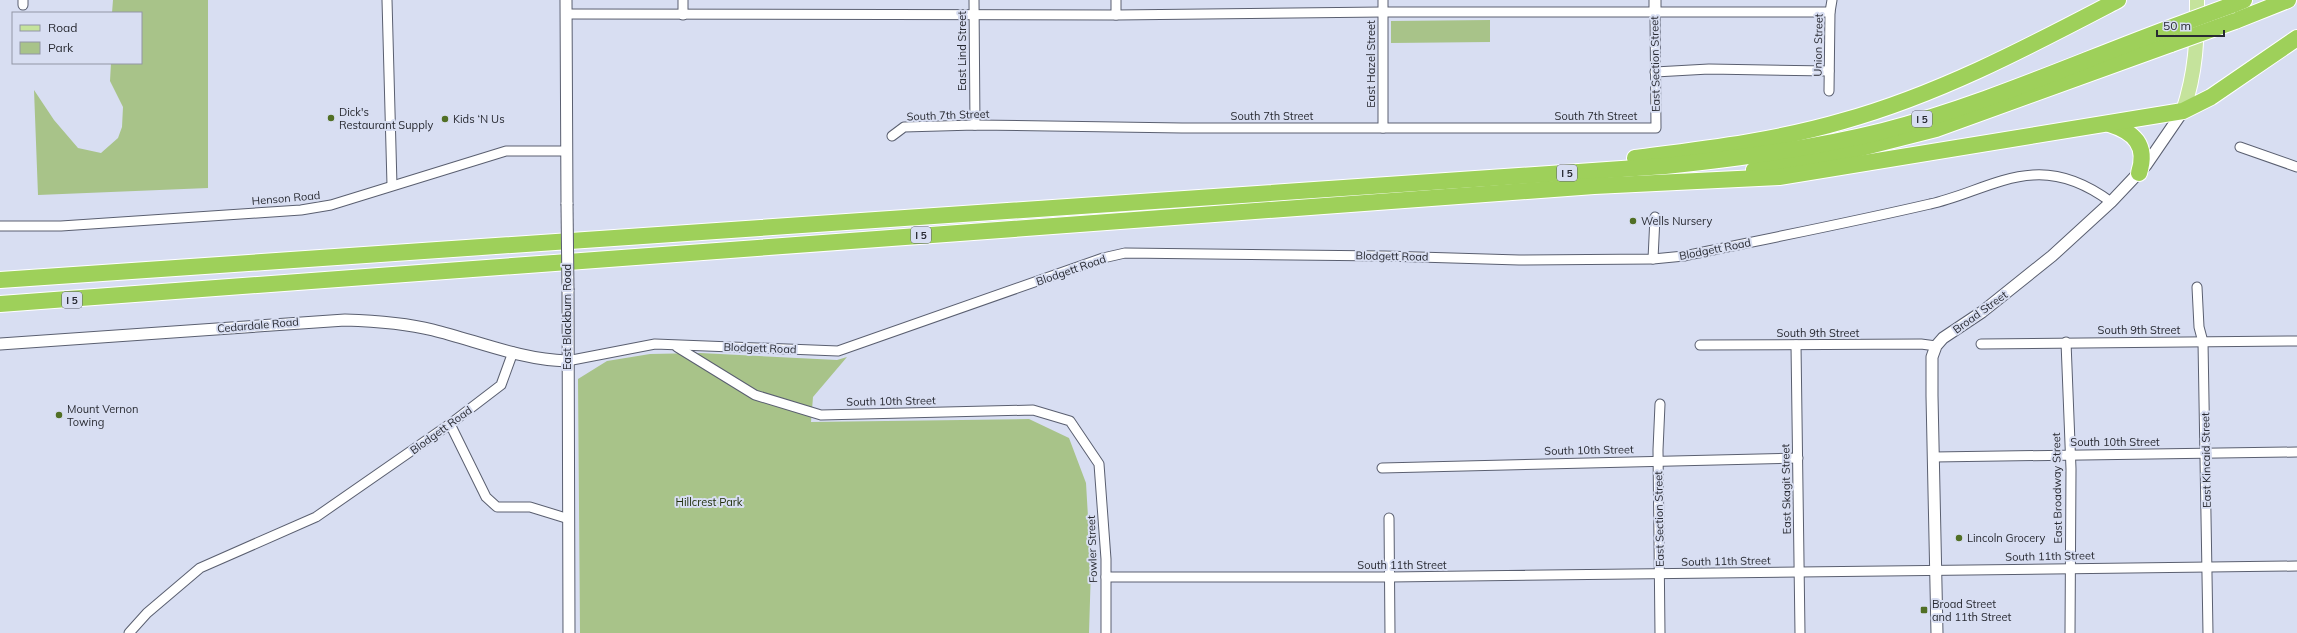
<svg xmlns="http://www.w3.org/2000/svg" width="2297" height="633" font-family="Mulish,sans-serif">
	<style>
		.green { fill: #a8c389 }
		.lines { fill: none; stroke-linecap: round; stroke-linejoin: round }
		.minor-casing { stroke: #5a5f70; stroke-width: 11 }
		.tertiary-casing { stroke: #5a5f70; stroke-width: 13 }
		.primary-casing { stroke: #fff; stroke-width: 16 }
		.motorway-casing { stroke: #fff; stroke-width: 18 }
		.minor { stroke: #fff; stroke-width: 9 }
		.tertiary { stroke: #fff; stroke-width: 11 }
		.primary { stroke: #c5e39c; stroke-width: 14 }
		.motorway { stroke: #9ed05a; stroke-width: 16 }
		.tertiary-bridge-casing { stroke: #5a5f70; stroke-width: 13; stroke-linecap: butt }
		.motorway-bridge-casing { stroke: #fff; stroke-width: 18; stroke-linecap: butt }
		.tertiary-bridge { stroke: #fff; stroke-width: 11 }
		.motorway-bridge { stroke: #9ed05a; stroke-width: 16 }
		.poi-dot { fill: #516f25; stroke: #d8def2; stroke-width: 1.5 }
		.labels { text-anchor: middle; stroke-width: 4; stroke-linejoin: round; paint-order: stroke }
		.shield { fill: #d8def2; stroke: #5d606c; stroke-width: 1 }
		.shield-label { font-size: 10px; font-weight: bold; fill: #282a32 }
		.street-label { font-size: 11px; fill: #282a32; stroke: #d8def2 }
		.poi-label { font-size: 11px; fill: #282a32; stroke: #d8def2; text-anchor: start }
		.park-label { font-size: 11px; fill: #212f0c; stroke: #d8def2 }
	</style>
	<rect width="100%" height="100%" fill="#d8def2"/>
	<g class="green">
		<polygon points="113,0 208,0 208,188 38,195 34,90 54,120 78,148 101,153 118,138 122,127 123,107 110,81 111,63 141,63 141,13 112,13"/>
		<polygon points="1490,20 1490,42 1391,43 1391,21"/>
		<polygon points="700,353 837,360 847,357 813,397 811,422 1029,419 1069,438 1086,483 1091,568 1089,633 580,633 578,379 607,361 650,354"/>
	</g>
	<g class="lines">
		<g class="minor-casing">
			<g id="minor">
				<polyline points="23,0 23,5"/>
				<polyline points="387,0 392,185"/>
				<polyline points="683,0 683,15"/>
				<polyline points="974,0 975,125"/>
				<polyline points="1116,0 1116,15"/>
				<polyline points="566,14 1116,15 1383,12 1830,12"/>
				<polyline points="1655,72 1709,69 1829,71"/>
				<polyline points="1829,91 1830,12 1832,0"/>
				<polyline points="1383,128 1383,0"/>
				<polyline points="892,136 904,127 975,125 1182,128 1656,128 1655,13"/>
				<polyline points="2240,147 2297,167"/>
				<polyline points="0,226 61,226 301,210 331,205 506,151 566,151"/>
				<polyline points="1653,259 1655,217"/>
				<polyline points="2197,287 2199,327 2203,342 2208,633"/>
				<polyline points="2066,342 2071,469 2070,633"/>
				<polyline points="1981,344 2297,341"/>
				<polyline points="1700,345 1921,344 1936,346"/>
				<polyline points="1796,345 1800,633"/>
				<polyline points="677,347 755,395 821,415 1033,410 1070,421 1099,464 1106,559 1106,633"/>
				<path d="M567 361 655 344 838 351 1103 258 1125 253 1385 256 1519 260 1653 259 1684 256C1766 239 1848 223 1930 204 1964 197 1998 177 2033 175 2062 173 2088 185 2111 202"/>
				<polyline points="450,424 486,497 497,507 530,507 569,519"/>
				<polyline points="1934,457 2297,452"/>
				<polyline points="1382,468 1798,458"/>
				<polyline points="1389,518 1390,633"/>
				<polyline points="1106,577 1390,577 2297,566"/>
				<polyline points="129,633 147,613 200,568 316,517 450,424 501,385 513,352"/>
				<polyline points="1660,633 1658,450 1660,404"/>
			</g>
		</g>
		<g class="tertiary-casing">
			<g id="tertiary">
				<polyline points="566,0 567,204"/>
				<polyline points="1655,0 1655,13"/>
				<polyline points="568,290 569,633"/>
				<path d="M0 344 345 320C375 321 405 323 433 330 477 341 522 360 567 361"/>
				<polyline points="1937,633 1932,396 1932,357 1936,346 1943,338 1982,312 2052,256 2111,202 2146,165 2183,111"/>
			</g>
		</g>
		<g class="primary-casing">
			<path id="primary" d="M2183 111C2196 72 2197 41 2197 0"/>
		</g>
		<g class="motorway-casing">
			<g id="motorway">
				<polyline points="2232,5 2244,0"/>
				<polyline points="2235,21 2288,0"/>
				<path d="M2109 124C2134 132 2148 145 2139 173"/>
				<path d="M1635 158C1705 149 1775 141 1843 121 1940 94 2030 46 2118 0"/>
				<polyline points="1754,170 1857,149 1936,129 2171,44"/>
				<path d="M0 280 1665 166C1738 158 1811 149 1883 131 1980 106 2073 64 2167 29"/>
				<polyline points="0,304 1594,186 1779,177 2183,111 2211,97 2297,38"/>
			</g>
		</g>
		<use href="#minor" class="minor"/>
		<use href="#tertiary" class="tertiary"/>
		<use href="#primary" class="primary"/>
		<use href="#motorway" class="motorway"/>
		<g class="tertiary-bridge-casing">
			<polyline id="tertiary-bridge" points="567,204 568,290"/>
		</g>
		<g class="motorway-bridge-casing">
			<g id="motorway-bridge">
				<polyline points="2167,29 2232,5"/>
				<polyline points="2171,44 2235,21"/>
			</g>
		</g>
		<use href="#tertiary-bridge" class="tertiary-bridge"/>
		<use href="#motorway-bridge" class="motorway-bridge"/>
	</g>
	<g class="poi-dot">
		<circle cx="331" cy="118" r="4"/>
		<circle cx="445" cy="119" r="4"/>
		<circle cx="1633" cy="221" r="4"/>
		<circle cx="59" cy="415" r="4"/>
		<circle cx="1959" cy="538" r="4"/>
		<rect x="1920" y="606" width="8" height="8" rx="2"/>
	</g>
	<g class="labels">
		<g class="shield">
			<rect x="1912" y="111" width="20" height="16" rx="3"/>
			<rect x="1557" y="165" width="20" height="16" rx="3"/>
			<rect x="911" y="227" width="20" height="16" rx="3"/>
			<rect x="62" y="292" width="20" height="16" rx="3"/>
		</g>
		<g class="shield-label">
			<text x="1922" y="123">I 5</text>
			<text x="1567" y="177">I 5</text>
			<text x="921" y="239">I 5</text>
			<text x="72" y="304">I 5</text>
		</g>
		<g class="street-label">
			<text transform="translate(1818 45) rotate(-89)" y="4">Union Street</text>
			<text transform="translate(962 51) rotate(-90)" y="4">East Lind Street</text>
			<text transform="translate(1371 64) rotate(-90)" y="4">East Hazel Street</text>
			<text transform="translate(1655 64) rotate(-91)" y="4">East Section Street</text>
			<text transform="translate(948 115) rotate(-2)" y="4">South 7th Street</text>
			<text x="1272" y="120">South 7th Street</text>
			<text x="1596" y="120">South 7th Street</text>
			<text transform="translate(286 198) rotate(-5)" y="4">Henson Road</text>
			<text transform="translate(1715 249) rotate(-11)" y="4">Blodgett Road</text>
			<text transform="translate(1392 256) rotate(1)" y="4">Blodgett Road</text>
			<text transform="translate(1071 270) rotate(-19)" y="4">Blodgett Road</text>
			<text transform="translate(1980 312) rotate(-36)" y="4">Broad Street</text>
			<text transform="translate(567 317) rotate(-90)" y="4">East Blackburn Road</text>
			<text transform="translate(258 325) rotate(-5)" y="4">Cedardale Road</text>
			<text x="2139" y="334">South 9th Street</text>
			<text x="1818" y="337">South 9th Street</text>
			<text transform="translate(760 348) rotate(2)" y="4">Blodgett Road</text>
			<text transform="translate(891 401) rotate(-1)" y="4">South 10th Street</text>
			<text transform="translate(441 430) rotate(-36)" y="4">Blodgett Road</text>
			<text x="2115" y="446">South 10th Street</text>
			<text transform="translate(1589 450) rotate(-1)" y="4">South 10th Street</text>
			<text transform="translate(2206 460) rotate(-91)" y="4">East Kincaid Street</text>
			<text transform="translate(2057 488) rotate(-91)" y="4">East Broadway Street</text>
			<text transform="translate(1786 489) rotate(-91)" y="4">East Skagit Street</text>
			<text transform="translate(1659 519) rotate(-91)" y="4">East Section Street</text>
			<text transform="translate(1092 549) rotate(-92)" y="4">Fowler Street</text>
			<text transform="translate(2050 556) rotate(-1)" y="4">South 11th Street</text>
			<text transform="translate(1726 561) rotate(-1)" y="4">South 11th Street</text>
			<text x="1402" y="569">South 11th Street</text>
		</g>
		<g class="poi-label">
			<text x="339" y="116">Dick's<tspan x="339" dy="13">Restaurant Supply</tspan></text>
			<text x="453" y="123">Kids ‘N Us</text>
			<text x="1641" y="225">Wells Nursery</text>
			<text x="67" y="413">Mount Vernon<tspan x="67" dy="13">Towing</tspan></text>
			<text x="1967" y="542">Lincoln Grocery</text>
			<text x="1932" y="608">Broad Street<tspan x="1932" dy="13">and 11th Street</tspan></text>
		</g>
		<g class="park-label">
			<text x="709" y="506">Hillcrest Park</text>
		</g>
	</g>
	<rect x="12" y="12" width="130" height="52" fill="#d8def2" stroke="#9296a5"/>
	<rect x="20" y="25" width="20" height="6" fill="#c5e39c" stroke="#9296a5"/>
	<text x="48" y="32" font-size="12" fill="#282a32">Road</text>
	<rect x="20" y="42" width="20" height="12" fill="#a8c389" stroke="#9296a5"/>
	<text x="48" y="52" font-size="12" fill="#282a32">Park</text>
	<path d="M2157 30v6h67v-6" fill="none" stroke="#282a32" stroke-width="2"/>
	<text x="2163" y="30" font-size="12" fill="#282a32" stroke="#d8def2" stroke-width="3" paint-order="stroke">50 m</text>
</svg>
